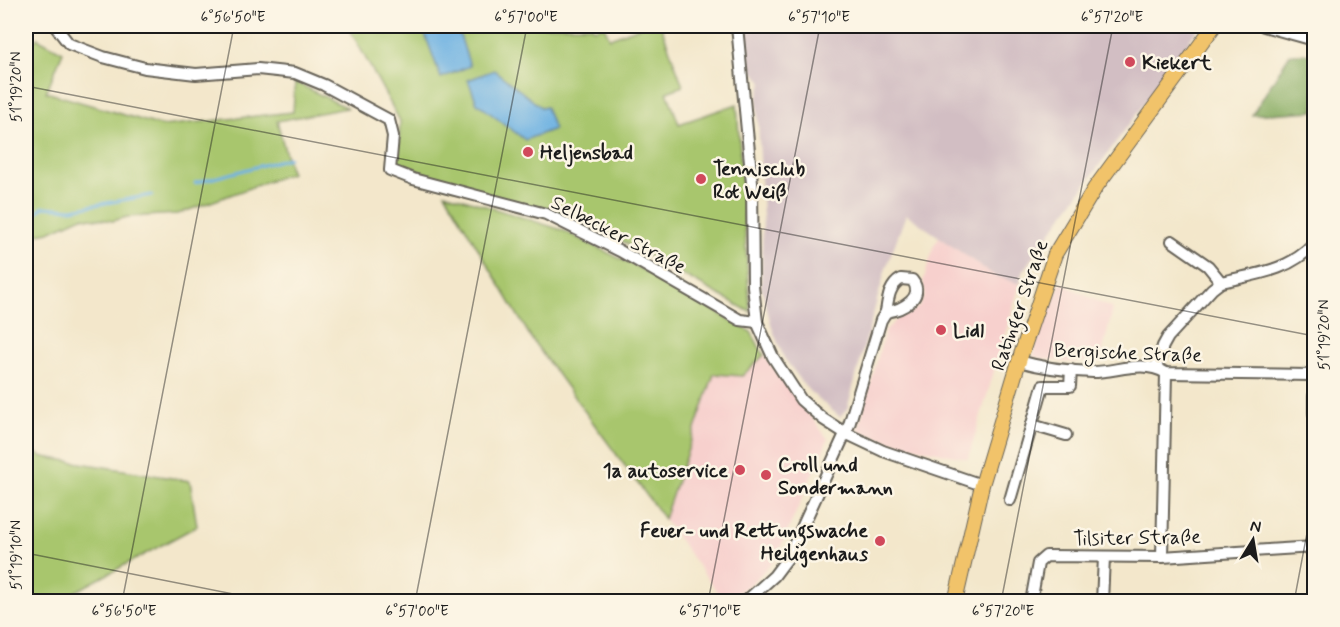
<svg xmlns="http://www.w3.org/2000/svg" width="1340" height="627" font-family="Mynerve,sans-serif">
	<style>
		.built { fill: #f7d0cd }
		.industrial { fill: #d2bec3 }
		.green { fill: #a8c66d; stroke: #627144; stroke-width: 1.5 }
		.forest { fill: #86ab60; stroke: #51643e; stroke-width: 1.5 }
		.water { fill: #6cb1e2; stroke: #44667f; stroke-width: 1.5 }
		.lines { fill: none; stroke-linecap: round; stroke-linejoin: round }
		.stream { stroke: #6cb1e2; stroke-width: 3 }
		.minor-casing { stroke: #676359; stroke-width: 14 }
		.major-casing { stroke: #676359; stroke-width: 16 }
		.minor { stroke: #fff; stroke-width: 10 }
		.major { stroke: #f1c36a; stroke-width: 14 }
		.ticks { fill: none; stroke: #1c1c1c; stroke-width: 1.5; stroke-opacity: 0.45 }
		.poi-dot { fill: #d1495b; stroke: #fcf5e5; stroke-width: 2 }
		.labels { text-anchor: middle; stroke-width: 5; stroke-linejoin: round; paint-order: stroke }
		.poi-label { font-size: 20px; font-weight: bold; fill: #1c1c1c; stroke: #fcf5e5; text-anchor: start }
		.street-label { font-size: 20px; fill: #1c1c1c; stroke: #fcf5e5 }
		.neatline { fill: none; stroke: #1c1c1c; stroke-width: 2 }
		.ticks-label { font-size: 15px; text-anchor: middle; fill: #1c1c1c }
	</style>
	<rect width="100%" height="100%" fill="#fcf5e5"/>
	<filter id="ink" filterUnits="userSpaceOnUse"><feTurbulence type="fractalNoise" baseFrequency=".0167" numOctaves="2"/><feDisplacementMap in="SourceGraphic" scale="12" xChannelSelector="R" yChannelSelector="G"/><feConvolveMatrix kernelMatrix="1 2 1 2 8 2 1 2 1" color-interpolation-filters="sRGB"/></filter>
	<filter id="wash" filterUnits="userSpaceOnUse"><feTurbulence type="fractalNoise" baseFrequency=".008" numOctaves="4" result="noise"/><feDisplacementMap in="SourceGraphic" scale="24" xChannelSelector="R" yChannelSelector="G"/><feGaussianBlur stdDeviation="1.35" result="paint"/><feColorMatrix in="noise" values="0 0 0 0 0 0 0 0 0 0 0 0 0 0 0 0 0 1.4 0 .05"/><feComposite in="paint" operator="in"/></filter>
	<g filter="url(#wash)">
		<rect width="100%" height="100%" fill="#f3e7cb"/>
		<g class="built">
			<polygon points="939,237 995,276 1020,284 968,459 887,441 858,430 885,331 898,318 913,311 920,305 925,295 923,282 934,246"/>
			<polygon points="1061,283 1113,309 1100,362 1066,362 1033,357 1044,317"/>
			<polygon points="764,355 828,439 775,560 751,584 724,601 664,519 714,374 742,375"/>
		</g>
		<polygon class="industrial" points="740,26 1200,26 1022,272 1020,284 995,276 906,214 885,271 847,409 840,417 809,391 784,358 772,328 761,286 763,217 757,99 763,81 750,69"/>
		<g class="green">
			<polygon points="348,26 592,26 594,29 604,26 610,38 642,26 661,26 683,86 667,92 679,124 737,104 750,312 613,236 539,208 443,185 436,178 398,167 400,121"/>
			<polygon points="37,38 63,52 46,92 162,126 293,112 295,82 347,108 277,121 291,173 178,214 127,217 113,221 82,217 49,232 26,236 26,51"/>
			<polygon points="445,193 562,230 657,277 751,332 764,355 742,376 714,374 664,519 533,341"/>
			<polygon points="26,450 44,457 190,481 197,526 58,601 26,601"/>
		</g>
		<polygon class="forest" points="1290,54 1314,54 1314,111 1252,115"/>
		<g class="water">
			<polygon points="422,26 457,26 470,66 441,78"/>
			<polygon points="494,70 542,108 546,107 554,129 525,140 477,103 468,80"/>
		</g>
		<g class="lines">
			<g class="stream">
				<polyline points="195,183 289,158"/>
				<polyline points="26,224 43,207 72,209 152,195"/>
			</g>
		</g>
	</g>
	<g filter="url(#ink)">
		<g class="lines">
			<g class="minor-casing">
				<g id="minor">
					<polyline points="55,26 69,44 103,57 145,68 196,74 258,69 295,73 324,85 389,120 393,136 390,170 413,179 546,214 620,251 740,320 757,322"/>
					<polyline points="737,26 752,183 753,286 757,322 773,357 801,400 823,419 845,433 883,451 982,485"/>
					<polyline points="1264,26 1314,40"/>
					<polyline points="1172,241 1208,266 1221,282"/>
					<path d="M901 279 912 280C926 297 902 310 886 312 888 299 889 286 901 279Z"/>
					<path d="M1019 361C1043 368 1068 371 1093 372 1117 372 1142 359 1166 373L1309 375"/>
					<path d="M1156 367 1163 346 1168 337 1212 289 1221 282C1256 274 1289 271 1314 244"/>
					<polyline points="1314,396 1314,413"/>
					<polyline points="1032,425 1066,435"/>
					<polyline points="1010,500 1043,386 1070,386 1071,370"/>
					<polyline points="1162,557 1166,373"/>
					<polyline points="745,602 774,576 789,556 849,425 881,320 886,312"/>
					<polyline points="1031,602 1038,563 1046,556 1162,557 1314,547"/>
					<polyline points="1102,602 1104,557"/>
				</g>
			</g>
			<g class="major-casing">
				<polyline id="major" points="955,602 982,485 1019,361 1055,254 1095,188 1214,26"/>
			</g>
			<use href="#minor" class="minor"/>
			<use href="#major" class="major"/>
		</g>
	</g>
	<path class="ticks" d="M26 86 1314 336M26 553 274 602M122 602 234 26M415 602 527 26M708 602 820 26M1001 602 1113 26M1294 602 1314 496"/>
	<g class="poi-dot">
		<circle cx="1130" cy="62" r="6"/>
		<circle cx="528" cy="152" r="6"/>
		<circle cx="701" cy="179" r="6"/>
		<circle cx="941" cy="330" r="6"/>
		<circle cx="740" cy="470" r="6"/>
		<circle cx="766" cy="475" r="6"/>
		<circle cx="880" cy="541" r="6"/>
	</g>
	<g class="labels">
		<g class="poi-label">
			<text x="1142" y="69">Kiekert</text>
			<text x="540" y="159">Heljensbad</text>
			<text x="713" y="175">Tennisclub<tspan x="713" dy="23">Rot Weiß</tspan></text>
			<text x="953" y="337">Lidl</text>
			<text x="778" y="471">Croll und<tspan x="778" dy="23">Sondermann</tspan></text>
			<text x="728" y="477" text-anchor="end">1a autoservice</text>
			<text x="868" y="537" text-anchor="end">Feuer- und Rettungswache<tspan x="868" dy="23">Heiligenhaus</tspan></text>
		</g>
		<g class="street-label">
			<text transform="translate(619 234) rotate(27)" y="7">Selbecker Straße</text>
			<text transform="translate(1019 305) rotate(-71)" y="7">Ratinger Straße</text>
			<text transform="translate(1128 352) rotate(2)" y="7">Bergische Straße</text>
			<text transform="translate(1137 537) rotate(-1)" y="7">Tilsiter Straße</text>
		</g>
	</g>
	<rect width="1340" height="627" fill="none" stroke="#fcf5e5" stroke-width="66"/>
	<g transform="translate(1253 540) rotate(11)" stroke="#fcf5e5" stroke-width="4.5" paint-order="stroke">
	<path d="M0-4.5L10 22L0 15L-10 22Z" fill="#1c1c1c"/>
	<text y="-9" font-size="16" font-weight="bold" text-anchor="middle" fill="#1c1c1c">N</text>
	</g>
	<rect x="33" y="33" width="1274" height="561" class="neatline"/>
	<g class="ticks-label">
		<text x="233" y="22">6°56'50"E</text>
		<text x="526" y="22">6°57'00"E</text>
		<text x="819" y="22">6°57'10"E</text>
		<text x="1112" y="22">6°57'20"E</text>
		<text transform="translate(16 87) rotate(-90)" y="5">51°19'20"N</text>
		<text transform="translate(1324 335) rotate(-90)" y="5">51°19'20"N</text>
		<text transform="translate(16 555) rotate(-90)" y="5">51°19'10"N</text>
		<text x="124" y="616">6°56'50"E</text>
		<text x="417" y="616">6°57'00"E</text>
		<text x="710" y="616">6°57'10"E</text>
		<text x="1003" y="616">6°57'20"E</text>
	</g>
</svg>
